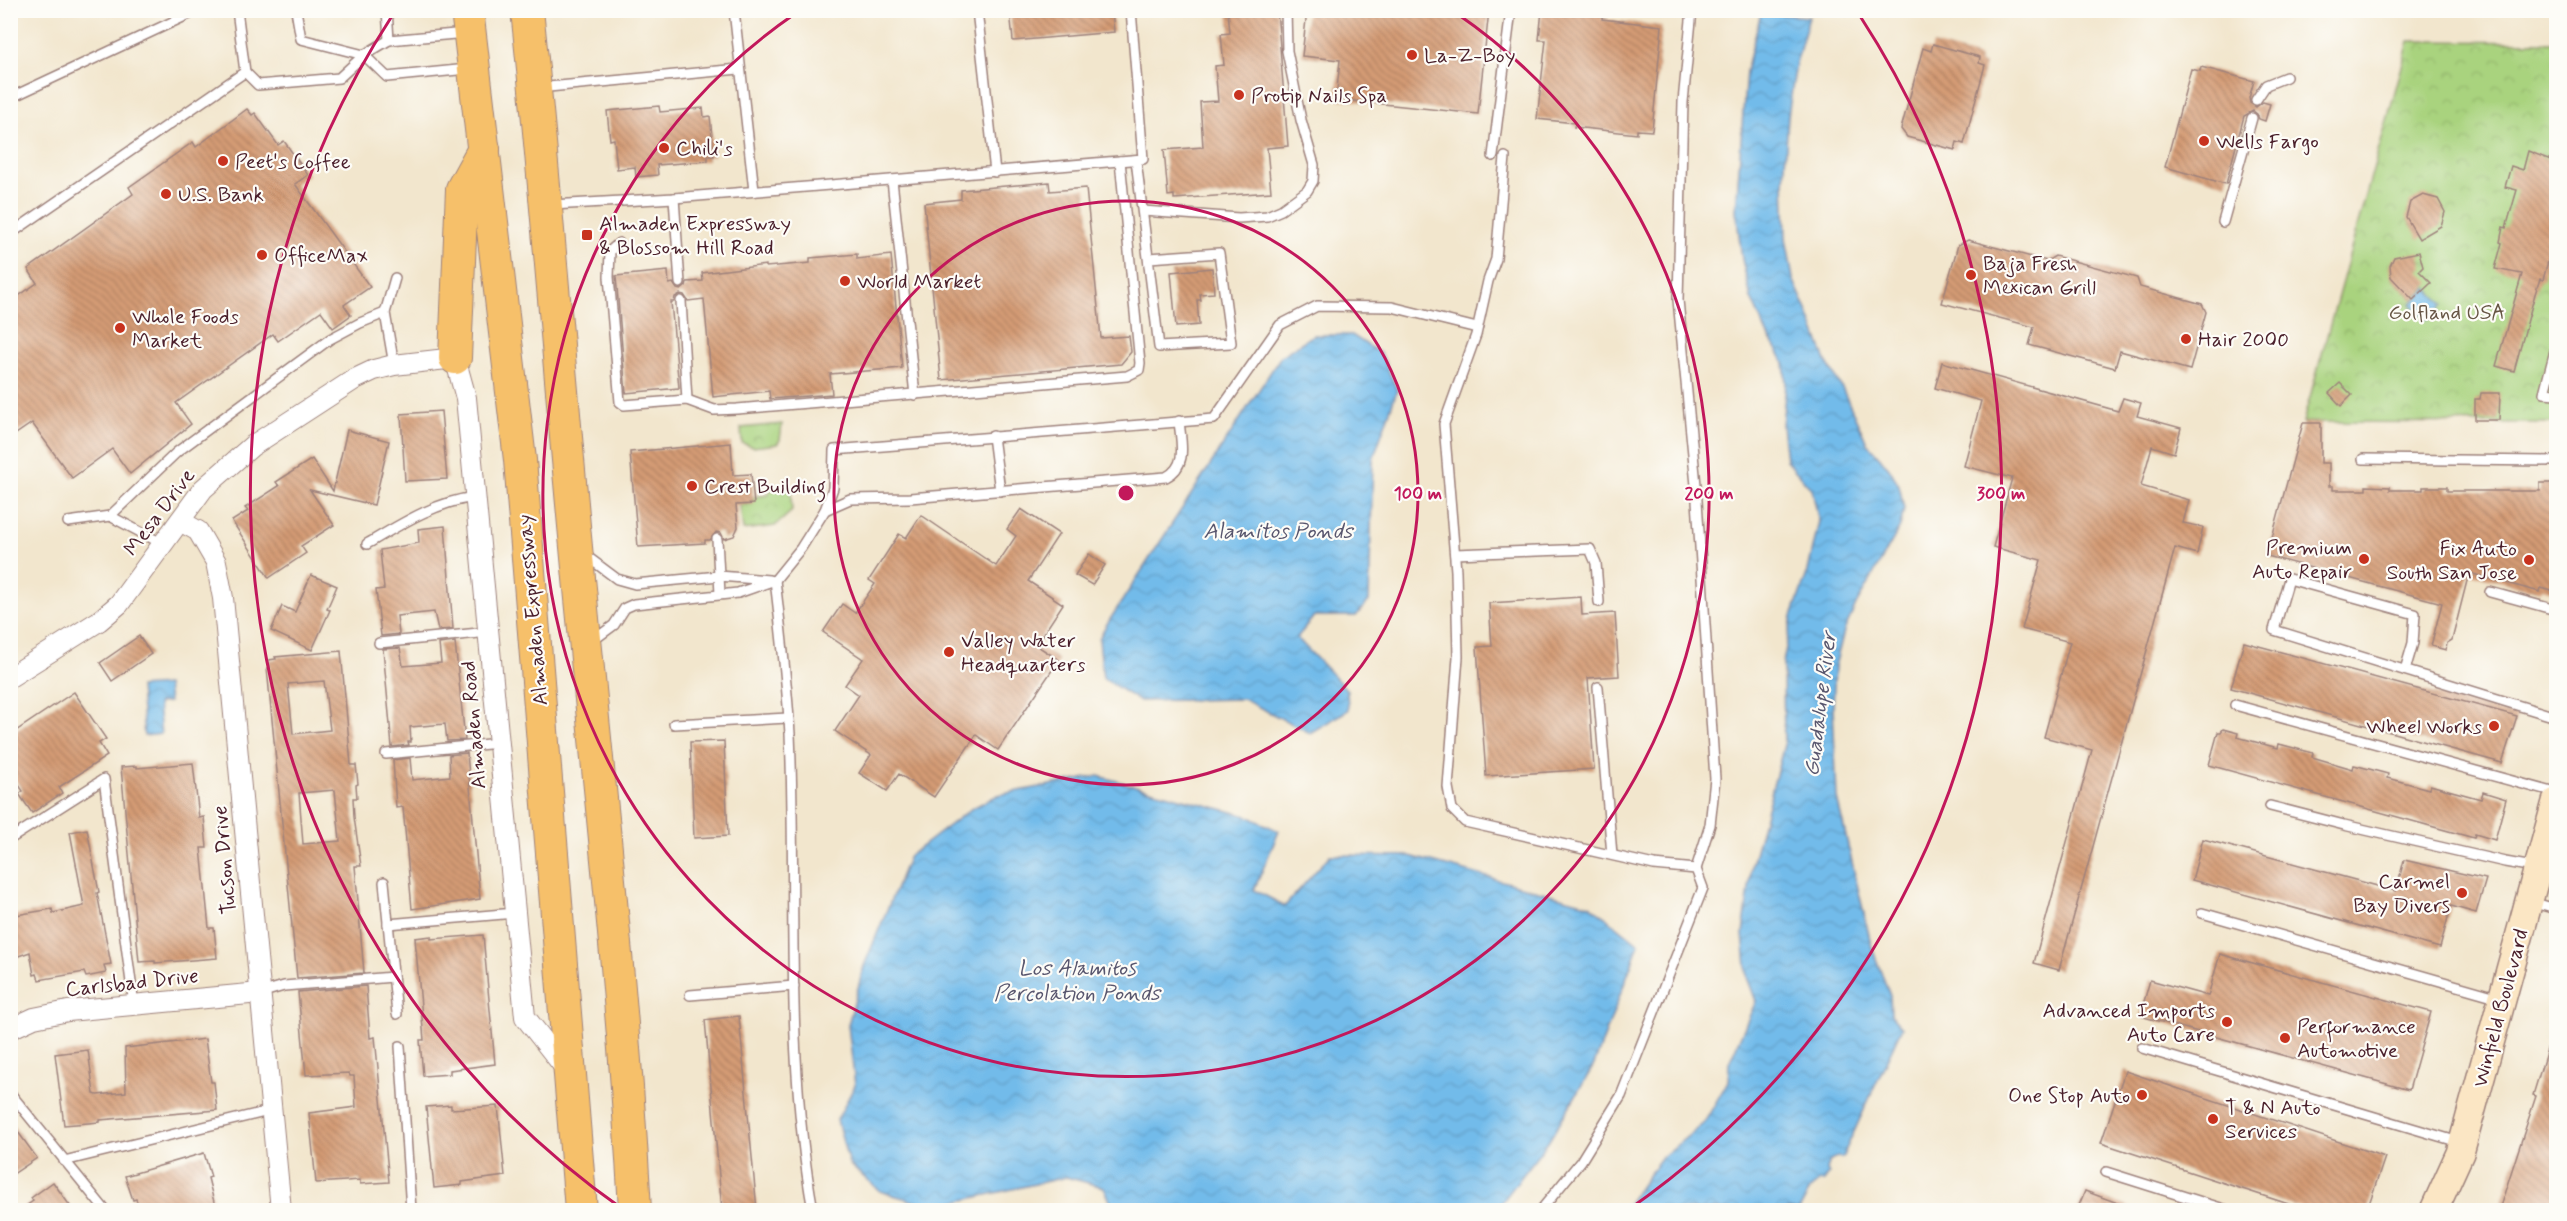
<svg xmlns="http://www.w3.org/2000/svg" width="2567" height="1221" font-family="Mynerve,sans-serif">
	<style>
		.park { fill: url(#park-crowns); stroke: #7a7954; stroke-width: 1.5 }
		.water { fill: url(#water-waves); stroke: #5e6d8a; stroke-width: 1.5 }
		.building { fill: url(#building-back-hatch); fill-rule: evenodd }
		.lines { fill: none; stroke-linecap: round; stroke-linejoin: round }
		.lane-casing { stroke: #9e827c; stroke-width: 12 }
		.street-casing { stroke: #9e827c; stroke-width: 22 }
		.secondary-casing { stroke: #9e827c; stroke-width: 30 }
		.primary-casing { stroke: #9e827c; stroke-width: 34 }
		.lane { stroke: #fff; stroke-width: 9 }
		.street { stroke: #fff; stroke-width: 20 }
		.secondary { stroke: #fbe6c4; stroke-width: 27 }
		.primary { stroke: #f6c06b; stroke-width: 32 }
		.ring { fill: none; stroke: #c2185b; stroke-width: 3 }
		.poi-dot { fill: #c8321e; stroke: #fdfcf7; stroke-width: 2 }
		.labels { text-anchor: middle; stroke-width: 4.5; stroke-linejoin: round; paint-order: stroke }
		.poi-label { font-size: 21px; fill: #4a1f2b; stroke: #fdfcf7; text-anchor: start }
		.park-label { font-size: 21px; fill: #654; stroke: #fdfcf7 }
		.street-label { font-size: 21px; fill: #4a1f2b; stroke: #fdfcf7 }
		.water-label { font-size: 22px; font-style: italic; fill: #58566e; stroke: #fdfcf7 }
		.centre { fill: #c2185b; stroke: #fdfcf7; stroke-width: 3 }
		.ring-label { font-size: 18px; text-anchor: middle; font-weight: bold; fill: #c2185b; stroke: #fdfcf7; stroke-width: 4.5; stroke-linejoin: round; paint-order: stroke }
	</style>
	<defs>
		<pattern id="park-crowns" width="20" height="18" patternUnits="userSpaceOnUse" patternTransform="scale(1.5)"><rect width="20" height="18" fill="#a9d37e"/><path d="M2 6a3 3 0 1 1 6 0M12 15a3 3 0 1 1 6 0" fill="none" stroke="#93b56d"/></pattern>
		<pattern id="water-waves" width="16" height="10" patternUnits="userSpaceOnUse" patternTransform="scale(1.5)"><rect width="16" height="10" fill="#72bbea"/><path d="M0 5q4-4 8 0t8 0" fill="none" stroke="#64a0c9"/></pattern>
		<pattern id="building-back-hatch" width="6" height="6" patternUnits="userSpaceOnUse" patternTransform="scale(1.5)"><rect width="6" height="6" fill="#d49b75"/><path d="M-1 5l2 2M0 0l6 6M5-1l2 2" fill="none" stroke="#ae7e60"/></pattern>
	</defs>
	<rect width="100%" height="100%" fill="#fdfcf7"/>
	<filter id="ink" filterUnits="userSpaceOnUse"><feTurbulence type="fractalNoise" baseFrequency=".0167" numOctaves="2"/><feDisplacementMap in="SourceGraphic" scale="12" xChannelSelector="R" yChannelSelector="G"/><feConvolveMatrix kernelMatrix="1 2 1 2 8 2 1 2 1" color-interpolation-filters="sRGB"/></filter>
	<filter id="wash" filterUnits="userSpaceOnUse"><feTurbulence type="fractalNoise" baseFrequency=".008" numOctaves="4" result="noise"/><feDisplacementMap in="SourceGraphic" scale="24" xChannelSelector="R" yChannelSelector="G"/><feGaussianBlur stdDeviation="1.35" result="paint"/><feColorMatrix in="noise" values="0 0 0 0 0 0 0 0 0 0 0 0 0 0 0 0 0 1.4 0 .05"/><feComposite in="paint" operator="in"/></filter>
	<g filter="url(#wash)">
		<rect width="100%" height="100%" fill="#f2e6cd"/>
		<g class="park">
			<polygon points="2409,41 2556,42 2556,423 2303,422"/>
			<polygon points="782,424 780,440 777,444 753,447 742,443 741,428"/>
			<polygon points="790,484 792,511 775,526 743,530 740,505 753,504 753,497 767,495 771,490"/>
		</g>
		<g class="water">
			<polygon points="1761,13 1809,17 1796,63 1788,116 1784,182 1786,238 1793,279 1807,310 1826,361 1843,390 1867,443 1889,468 1899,485 1904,509 1900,527 1856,605 1844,631 1835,666 1833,707 1837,798 1872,948 1890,996 1891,1015 1902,1027 1842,1158 1838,1157 1830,1160 1827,1169 1829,1174 1823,1182 1820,1181 1811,1188 1799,1210 1623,1210 1661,1158 1704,1123 1728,1081 1729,1063 1756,1001 1747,977 1743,934 1752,865 1784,745 1783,663 1792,616 1808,571 1819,521 1812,490 1786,460 1782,425 1786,384 1784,362 1767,334 1751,298 1742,259 1736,210 1746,71"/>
			<polygon points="2428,288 2444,305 2427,320 2411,304"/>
			<polygon points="1313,335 1352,335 1381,354 1397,390 1373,459 1369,601 1356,616 1314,616 1297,638 1347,690 1348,710 1310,733 1243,699 1139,701 1103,678 1099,639 1105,627 1281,356"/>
			<polygon points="167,685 169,702 158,703 161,734 144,736 140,687"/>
			<polygon points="1098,776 1247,816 1279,831 1254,890 1285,906 1330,855 1410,856 1590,905 1639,944 1594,1065 1548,1142 1496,1210 1114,1210 1104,1187 1066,1177 933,1207 880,1191 849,1164 837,1120 855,1085 848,1025 864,966 909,856 971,809 998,795"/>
		</g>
		<g id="blocks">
			<g class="building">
				<polygon points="1010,10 1112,10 1114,32 1013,41"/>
				<polygon points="1228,10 1277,10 1288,146 1267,148 1271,192 1174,199 1174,195 1168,196 1164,150 1203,147 1200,102 1218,101 1215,66 1224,65 1221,34 1230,33"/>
				<polygon points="1307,10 1489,10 1478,114 1336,99 1340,60 1302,56"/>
				<polygon points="1542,10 1602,13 1602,19 1662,26 1652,131 1637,130 1637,134 1574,127 1575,123 1537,119 1546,40 1539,40"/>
				<polygon points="1933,44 1980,57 1979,63 1985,65 1964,144 1957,142 1955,150 1907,137 1901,129 1923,48 1931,51"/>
				<polygon points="2201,67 2254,81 2249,98 2250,103 2256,107 2263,102 2270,104 2265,121 2259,119 2257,114 2253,111 2244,116 2226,184 2165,167 2191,69 2200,71"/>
				<polygon points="659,106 660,112 703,108 704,117 710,116 714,156 708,156 708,161 657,165 658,175 636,177 635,167 617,169 614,139 610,140 607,111"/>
				<polygon points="247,109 252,115 255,113 278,145 284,141 308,175 295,184 370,287 344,305 351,315 333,328 321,311 278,341 273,334 176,403 191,424 130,474 112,449 72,478 32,423 10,438 10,302 37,283 28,269 133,194 129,187 193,142 196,147"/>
				<polygon points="2528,151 2556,162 2556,231 2543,280 2540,279 2535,294 2514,371 2496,366 2522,274 2495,269 2502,243 2500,242 2503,227 2506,228 2517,190 2505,187 2511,166 2523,170"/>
				<polygon points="1049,182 1050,191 1086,188 1101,338 1129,336 1131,352 1121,364 941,380 924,203 961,199 961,190"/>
				<polygon points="2423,195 2438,199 2445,212 2441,226 2419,239 2406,217 2410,202"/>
				<polygon points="1968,240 2047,261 2055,256 2137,278 2140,287 2202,304 2206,312 2190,370 2120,351 2115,368 2029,345 2034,327 1942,303 1958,245"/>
				<polygon points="2419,252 2423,267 2419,271 2431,283 2413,300 2391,277 2390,266 2394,257"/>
				<polygon points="857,254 857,259 891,255 902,368 830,374 832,394 770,399 769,391 713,397 704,299 688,301 684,295 680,294 675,297 674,302 671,302 679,388 626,393 616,276 668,271 669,284 673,283 677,289 681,290 686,286 687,282 703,281 702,273 766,265 766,267 810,263 810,258"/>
				<polygon points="1212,268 1214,293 1200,294 1201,300 1197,300 1199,325 1176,327 1171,272"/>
				<polygon points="1942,362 2118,411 2123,398 2141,403 2137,416 2181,428 2174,453 2152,446 2141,486 2189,500 2183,523 2203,527 2197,554 2175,548 2059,970 2034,963 2092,750 2044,737 2070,642 2022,629 2041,560 1993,547 2012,478 1964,466 1981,401 1935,388"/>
				<polygon points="2340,383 2352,395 2341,406 2329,393"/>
				<polygon points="2481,393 2500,393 2499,420 2475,420 2475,399 2480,399"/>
				<polygon points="441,411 447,479 405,481 401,414"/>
				<polygon points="2303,423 2321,423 2321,463 2329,463 2329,486 2333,486 2333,490 2366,490 2366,486 2390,487 2390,490 2423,490 2423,487 2447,487 2447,491 2540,491 2540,483 2556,483 2556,592 2541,588 2540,592 2469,573 2452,640 2447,643 2446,650 2431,646 2442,603 2267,556"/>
				<polygon points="347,430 389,441 374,505 310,490 334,525 301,546 306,553 269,578 232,521 248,511 245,508 279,486 276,482 312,459 333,491"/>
				<polygon points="731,443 733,475 751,474 754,504 736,505 738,527 734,536 724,539 721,533 716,532 710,540 705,540 705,543 638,547 630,452"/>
				<polygon points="1021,509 1059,534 1028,581 1063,604 1036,645 1059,660 998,750 976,735 934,797 899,774 887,791 859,773 871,755 835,731 859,695 845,685 863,659 823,632 842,604 855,613 875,584 869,580 899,534 906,538 921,515 996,566 1016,536 1007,529"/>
				<polygon points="445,526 453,629 438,630 434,612 397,616 399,634 381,636 376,590 384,589 380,550 419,543 418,529"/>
				<polygon points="1089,554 1105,565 1092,585 1075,575"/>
				<polygon points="311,575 337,586 327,609 330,610 312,650 271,631 282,606 295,612"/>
				<polygon points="1581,597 1582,615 1615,613 1619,676 1588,678 1594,769 1486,776 1477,647 1492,646 1489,603"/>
				<polygon points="139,636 151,654 112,681 100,663"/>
				<polygon points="455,642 465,740 447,741 445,724 410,727 411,742 408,742 409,745 392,747 383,649 400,648 403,666 441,663 439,644"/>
				<polygon points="2244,642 2517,716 2502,763 2231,688"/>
				<path d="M341 651 351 765H356L358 784 356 785 357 798H353L354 817 361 866H355L364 973 297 978 267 668H270L269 660 276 659 275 657ZM324 681 330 730 293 734 288 684ZM335 790 340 841 303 844 299 793Z"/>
				<polygon points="74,692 106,739 99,743 107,756 59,787 62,793 32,813 19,794 23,791 10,772 10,735"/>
				<polygon points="2223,729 2238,733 2237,737 2278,748 2279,744 2313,753 2312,757 2353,769 2354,765 2388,774 2387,778 2429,789 2430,785 2481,799 2483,792 2506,799 2495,840 2475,834 2474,838 2209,765 2218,732 2221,732"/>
				<polygon points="724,741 728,836 694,838 690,742"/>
				<polygon points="467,753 480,899 412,909 403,807 396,808 393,760 410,758 412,780 450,776 449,755"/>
				<polygon points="193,763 199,818 204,817 207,848 201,848 209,928 214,928 217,958 155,963 155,961 139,962 121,767 137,766 137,768"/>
				<polygon points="87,829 99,892 97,893 111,964 104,965 106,973 86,977 84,972 39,980 37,974 34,975 30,952 10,959 10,916 52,909 53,913 84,906 70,832"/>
				<polygon points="2203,839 2396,891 2404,860 2486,879 2476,913 2451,906 2440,948 2192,880"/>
				<polygon points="483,935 495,1064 450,1070 450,1074 423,1076 420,1040 424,1040 415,938 431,936 431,939"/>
				<polygon points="2220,954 2431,1012 2409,1090 2140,1016 2150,980 2208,996"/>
				<polygon points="366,986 370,1038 375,1037 389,1182 360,1184 360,1180 316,1183 309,1113 356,1107 354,1076 350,1076 349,1073 306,1075 298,992"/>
				<polygon points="739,1016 750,1136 757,1210 722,1210 705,1020"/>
				<polygon points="2552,1033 2556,1034 2556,1204 2554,1210 2499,1210 2536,1096 2533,1095"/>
				<polygon points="205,1039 211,1082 214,1082 217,1110 100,1120 100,1122 64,1125 55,1054 88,1050 94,1094 97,1095 126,1092 125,1048"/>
				<polygon points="2125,1071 2385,1157 2367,1210 2307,1210 2101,1143"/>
				<polygon points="451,1105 451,1109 498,1106 505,1176 462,1182 462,1185 434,1188 426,1107"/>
				<polygon points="10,1121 37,1158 10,1176"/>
				<polygon points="204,1153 211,1177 208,1178 216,1210 140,1210 136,1199 133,1200 125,1176"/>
				<polygon points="53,1182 73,1210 20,1210 33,1201 31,1198"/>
				<polygon points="2085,1191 2134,1209 2133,1210 2077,1210"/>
			</g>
		</g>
	</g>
	<g filter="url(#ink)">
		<use href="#blocks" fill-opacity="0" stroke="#9e827c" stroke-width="1.5"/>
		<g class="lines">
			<g class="lane-casing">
				<g id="lane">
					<polyline points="296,10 301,39 364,55 387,77 468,69"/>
					<polyline points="387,10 389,40"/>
					<polyline points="734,10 754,191"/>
					<polyline points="977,10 995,172"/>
					<polyline points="1692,10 1683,102 1678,300 1696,485 1715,779 1710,825 1696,869"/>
					<polyline points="245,72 258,85 339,78 364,55 389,40 466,33"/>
					<polyline points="538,88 739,69"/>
					<polyline points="10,98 198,10"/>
					<polyline points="2256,100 2266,85 2286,77"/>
					<polyline points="1493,156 1511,10"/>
					<polyline points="1505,157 1496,259 1488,281 1476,335 1444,424 1456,571 1458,657 1448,787 1452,809 1465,822 1654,865 1696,869 1703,888 1621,1096 1581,1161 1541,1210"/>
					<polyline points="1136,160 1159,347 1231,343 1219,253 1149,258"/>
					<polyline points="892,180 915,395"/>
					<polyline points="674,198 680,283"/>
					<polyline points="552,205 674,198 1143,159 1131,10"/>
					<polyline points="1143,211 1239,218 1267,216 1281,210 1307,191 1313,181 1314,165 1301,120 1287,51 1286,10"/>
					<polyline points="2223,222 2252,118"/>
					<polyline points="10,234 245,72 237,10"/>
					<polyline points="619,243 610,251 609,277 620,402 624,405 687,400 714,410 737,409 1127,376 1139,370 1140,363 1120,161"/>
					<polyline points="681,301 687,400"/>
					<polyline points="2556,347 2544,393 2556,394"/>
					<polyline points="394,365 385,313 395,278"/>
					<polyline points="993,436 1000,491"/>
					<polyline points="2363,459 2556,461"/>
					<path d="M825 510 850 499 910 498 1166 477C1188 466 1181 443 1179 421"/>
					<polyline points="110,516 163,544"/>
					<polyline points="68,522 110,516 177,452 330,339 360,323 385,313"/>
					<polyline points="717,539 720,594"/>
					<path d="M367 544C401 524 435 502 475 497"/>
					<polyline points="1455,554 1590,549 1596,563 1599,602"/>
					<polyline points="585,555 617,579 635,584 719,576 769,580"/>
					<path d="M775 580C781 631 787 683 790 734 797 893 784 1053 813 1210"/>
					<polyline points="2490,592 2556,610"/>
					<polyline points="591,642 614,625 625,608 634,604 738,593 775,580 801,548 825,510 833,488 834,450 1214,419 1280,325 1317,306 1392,307 1477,328"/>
					<polyline points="379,643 489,632"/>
					<polyline points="2405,670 2413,643 2415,614 2289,579 2274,630 2546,714 2556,717"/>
					<polyline points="1598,687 1612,855"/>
					<polyline points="2235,705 2556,793"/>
					<polyline points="674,724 788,718"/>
					<polyline points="386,754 499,743"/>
					<polyline points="2270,806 2344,825 2505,862 2556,871"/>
					<polyline points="10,839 104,779 134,1005"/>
					<polyline points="384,882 397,1014"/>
					<polyline points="2531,902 2556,909"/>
					<polyline points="2202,913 2500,998"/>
					<polyline points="388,924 515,913"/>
					<polyline points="260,993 284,986 393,977"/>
					<polyline points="690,995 794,986"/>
					<polyline points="400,1046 411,1210"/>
					<polyline points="2142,1048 2459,1142"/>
					<polyline points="10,1093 105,1210"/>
					<polyline points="64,1161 273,1110"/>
					<polyline points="2106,1172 2227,1210"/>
				</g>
			</g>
			<g class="street-casing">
				<g id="street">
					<polyline points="180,521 198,531 216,562 223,598 281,1210"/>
					<polyline points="10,677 99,621 119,604 203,489 252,446 355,379 374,370 394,365 455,358 466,398 525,1017 569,1073"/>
					<polyline points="10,1029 34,1018 68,1011 260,993"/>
				</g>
			</g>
			<g class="secondary-casing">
				<polyline id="secondary" points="2434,1210 2460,1153 2556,802"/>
			</g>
			<g class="primary-casing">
				<g id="primary">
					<polyline points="467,10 520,460 581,1210"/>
					<path d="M527 10C546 189 559 368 576 547 597 768 623 989 635 1210"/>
					<polyline points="455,358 462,189 484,149"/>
				</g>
			</g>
			<use href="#lane" class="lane"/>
			<use href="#street" class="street"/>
			<use href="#secondary" class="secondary"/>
			<use href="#primary" class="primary"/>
		</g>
	</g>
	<g class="ring">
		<circle cx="1126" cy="493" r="292"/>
		<path d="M1456 13A583 583 0 1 1 796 13"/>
		<path d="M624 1210A875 875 0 0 1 392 16M1860 16A875 875 0 0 1 1628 1210"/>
	</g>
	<g class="poi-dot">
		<circle cx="1412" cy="55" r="6"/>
		<circle cx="1239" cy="95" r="6"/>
		<circle cx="2204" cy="141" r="6"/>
		<circle cx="664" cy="148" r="6"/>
		<circle cx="223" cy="161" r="6"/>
		<circle cx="166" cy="194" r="6"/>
		<rect x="581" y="229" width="12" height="12" rx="3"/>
		<circle cx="262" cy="255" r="6"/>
		<circle cx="1971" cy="275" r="6"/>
		<circle cx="845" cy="281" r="6"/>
		<circle cx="120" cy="328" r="6"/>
		<circle cx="2186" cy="339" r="6"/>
		<circle cx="692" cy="486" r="6"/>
		<circle cx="2364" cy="559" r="6"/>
		<circle cx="2529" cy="560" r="6"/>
		<circle cx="949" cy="652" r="6"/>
		<circle cx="2494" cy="726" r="6"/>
		<circle cx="2462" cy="893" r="6"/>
		<circle cx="2227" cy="1022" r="6"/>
		<circle cx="2285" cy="1038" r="6"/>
		<circle cx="2142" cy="1095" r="6"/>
		<circle cx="2213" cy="1119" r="6"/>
	</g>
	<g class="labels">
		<g class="poi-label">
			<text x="1424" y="62">La-Z-Boy</text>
			<text x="1251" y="102">Protip Nails Spa</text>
			<text x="2216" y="148">Wells Fargo</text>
			<text x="676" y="155">Chili's</text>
			<text x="235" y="168">Peet's Coffee</text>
			<text x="178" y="201">U.S. Bank</text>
			<text x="599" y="230">Almaden Expressway<tspan x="599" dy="24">&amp; Blossom Hill Road</tspan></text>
			<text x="274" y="262">OfficeMax</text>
			<text x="1983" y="270">Baja Fresh<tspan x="1983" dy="24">Mexican Grill</tspan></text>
			<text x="857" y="288">World Market</text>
			<text x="132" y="323">Whole Foods<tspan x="132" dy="24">Market</tspan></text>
			<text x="2198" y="346">Hair 2000</text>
			<text x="704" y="493">Crest Building</text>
			<text x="2352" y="554" text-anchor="end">Premium<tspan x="2352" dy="24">Auto Repair</tspan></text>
			<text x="2517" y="555" text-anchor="end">Fix Auto<tspan x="2517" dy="24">South San Jose</tspan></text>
			<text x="961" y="647">Valley Water<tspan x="961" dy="24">Headquarters</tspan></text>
			<text x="2482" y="733" text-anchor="end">Wheel Works</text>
			<text x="2450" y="888" text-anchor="end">Carmel<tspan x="2450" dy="24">Bay Divers</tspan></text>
			<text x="2215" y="1017" text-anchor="end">Advanced Imports<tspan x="2215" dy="24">Auto Care</tspan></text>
			<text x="2297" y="1033">Performance<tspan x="2297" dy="24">Automotive</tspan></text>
			<text x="2130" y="1102" text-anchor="end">One Stop Auto</text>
			<text x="2225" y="1114">T &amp; N Auto<tspan x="2225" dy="24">Services</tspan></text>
		</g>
		<g class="park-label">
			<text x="2447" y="319">Golfland USA</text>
		</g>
		<g class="street-label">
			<text transform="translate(159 512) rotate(-53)" y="7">Mesa Drive</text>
			<text transform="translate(532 610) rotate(-95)" y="7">Almaden Expressway</text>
			<text transform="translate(473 725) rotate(-95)" y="7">Almaden Road</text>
			<text transform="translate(224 860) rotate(-95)" y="7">Tucson Drive</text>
			<text transform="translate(132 982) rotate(-6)" y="7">Carlsbad Drive</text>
			<text transform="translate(2500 1008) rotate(-75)" y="7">Winfield Boulevard</text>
		</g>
		<g class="water-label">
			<text x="1278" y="538">Alamitos Ponds</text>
			<text transform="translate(1819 704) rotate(-83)" y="8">Guadalupe River</text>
			<text x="1077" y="975">Los Alamitos<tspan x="1077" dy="25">Percolation Ponds</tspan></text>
		</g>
	</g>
	<circle cx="1126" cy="493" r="9" class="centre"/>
	<g class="ring-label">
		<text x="1418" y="499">100 m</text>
		<text x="1709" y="499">200 m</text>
		<text x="2001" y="499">300 m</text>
	</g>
	<rect width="2567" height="1221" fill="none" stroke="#fdfcf7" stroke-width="36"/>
</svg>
